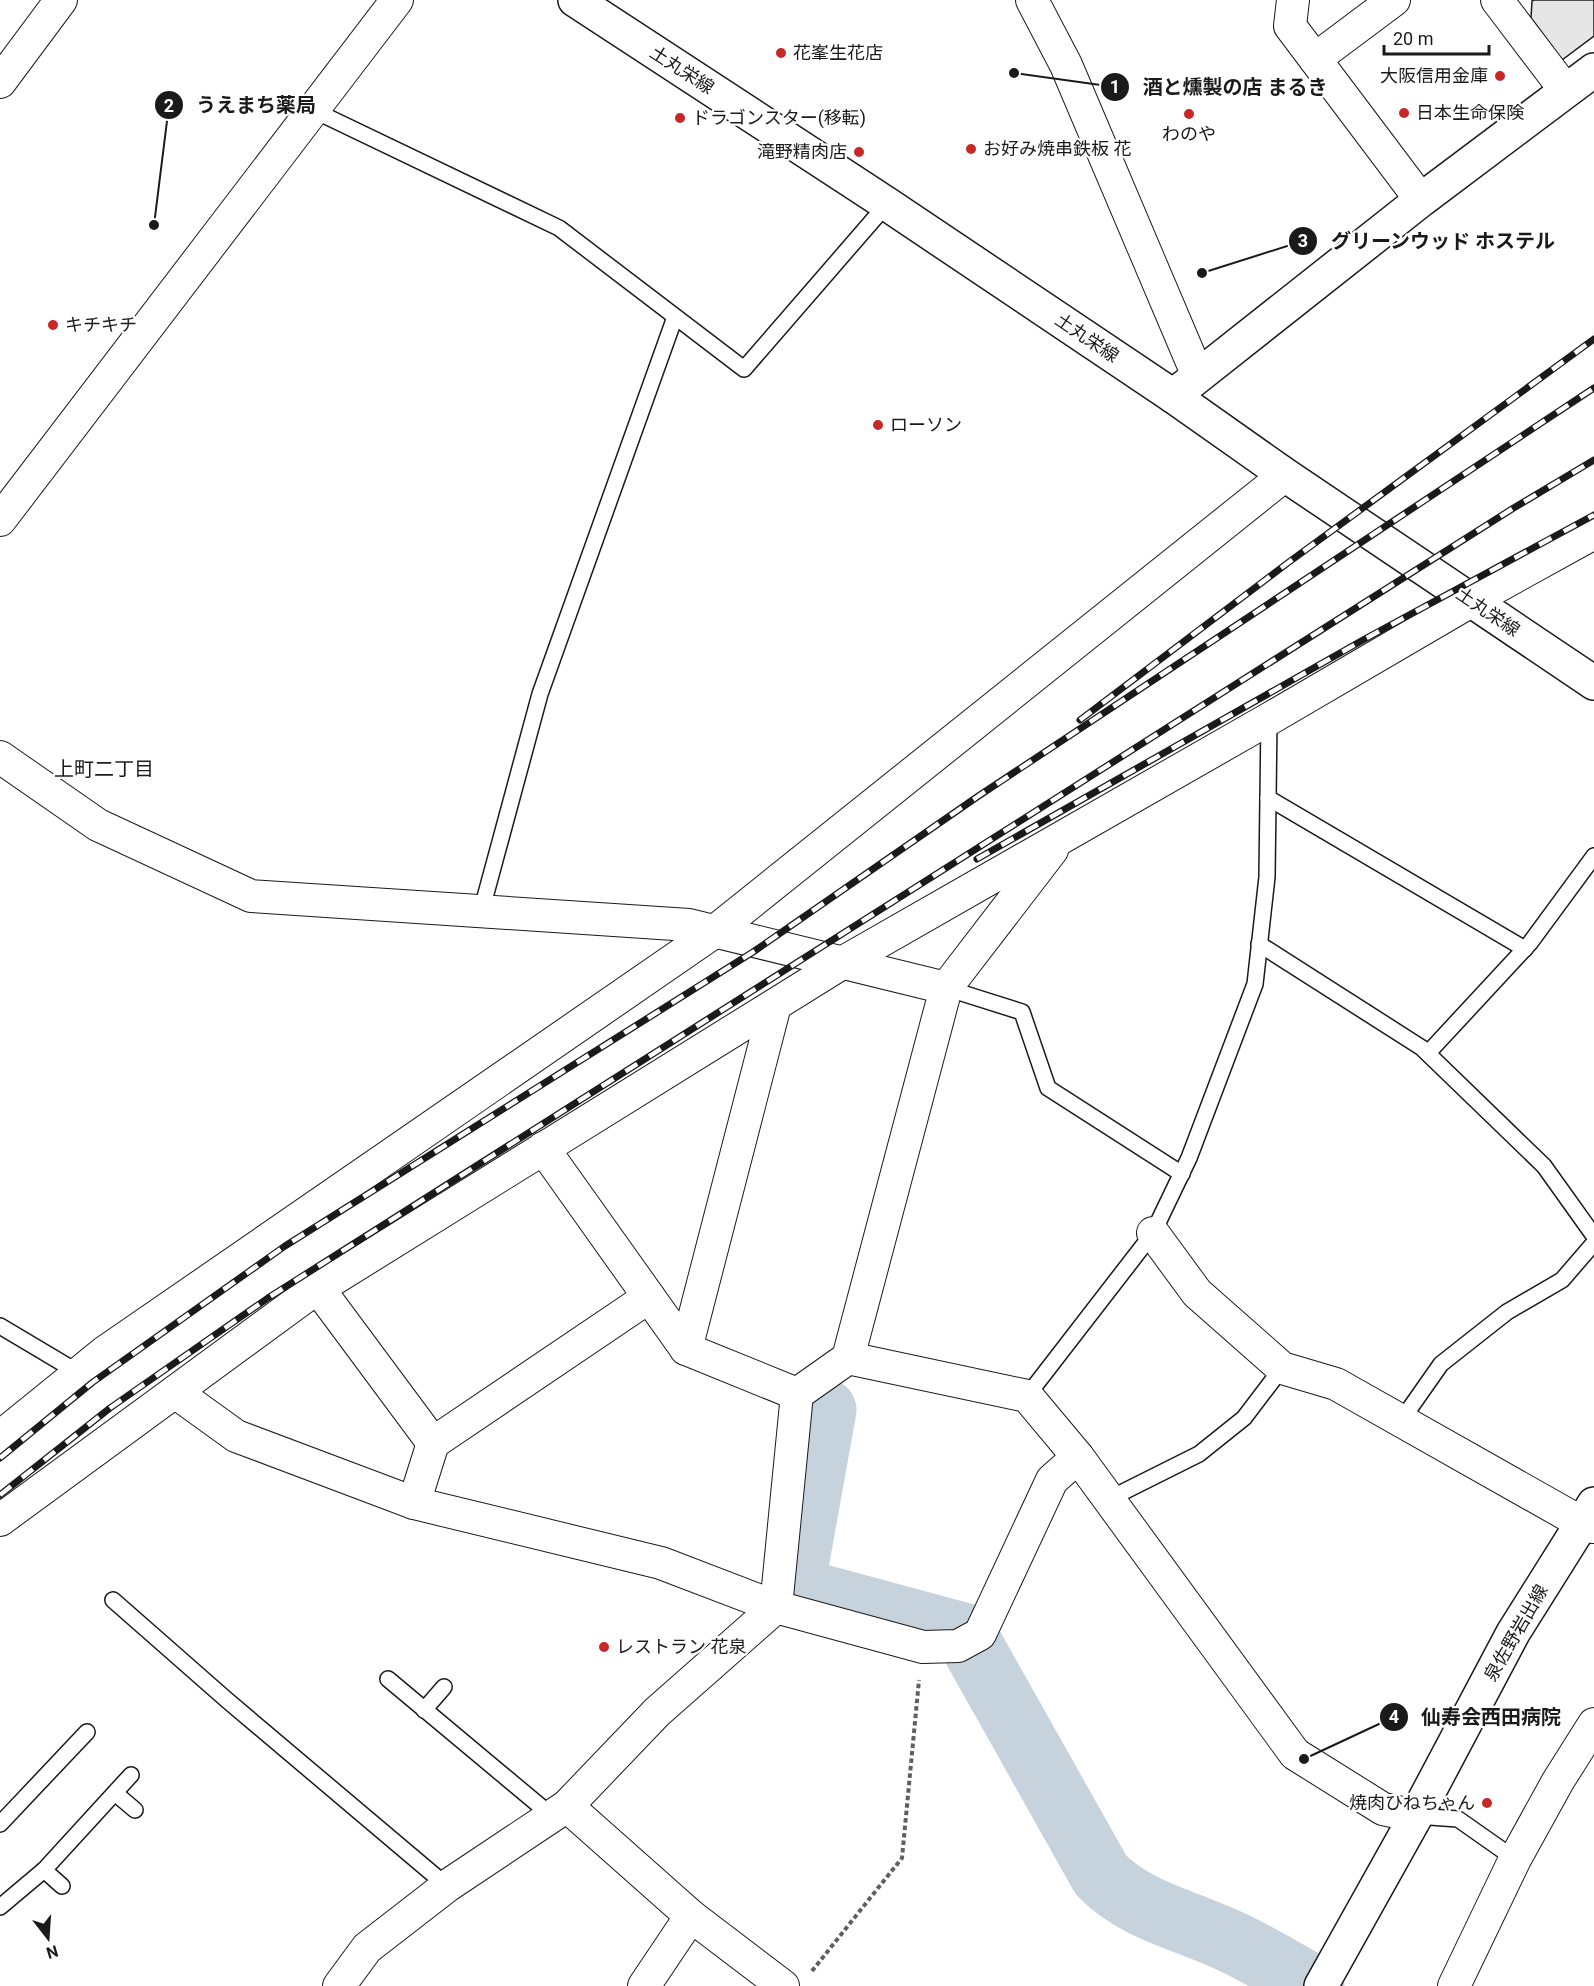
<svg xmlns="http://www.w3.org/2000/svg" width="1594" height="1986" font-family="Roboto,'Noto Sans JP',sans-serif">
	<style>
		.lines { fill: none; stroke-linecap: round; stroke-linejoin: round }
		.river { stroke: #c6d2dc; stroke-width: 63 }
		.building { fill: #e6e6e6; stroke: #1a1a1a; stroke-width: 1.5 }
		.service-casing { stroke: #1a1a1a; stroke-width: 18 }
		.minor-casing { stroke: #1a1a1a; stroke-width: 34 }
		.tertiary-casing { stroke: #1a1a1a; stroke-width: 36 }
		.secondary-casing { stroke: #1a1a1a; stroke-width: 36 }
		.primary-casing { stroke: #1a1a1a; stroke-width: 36 }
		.path { stroke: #5f5f5f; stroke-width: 4; stroke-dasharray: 4.5 3; stroke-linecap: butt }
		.service { stroke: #fff; stroke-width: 15 }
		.minor { stroke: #fff; stroke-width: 32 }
		.tertiary { stroke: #fff; stroke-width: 33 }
		.secondary { stroke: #fff; stroke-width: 33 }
		.primary { stroke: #fff; stroke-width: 33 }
		.rail-casing { stroke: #1a1a1a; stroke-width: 7 }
		.rail { stroke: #fff; stroke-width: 4.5; stroke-dasharray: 14; stroke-linecap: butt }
		.poi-dot { fill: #c62828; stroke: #fff; stroke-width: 2 }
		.labels { text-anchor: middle; stroke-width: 4.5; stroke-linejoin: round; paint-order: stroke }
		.poi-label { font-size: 18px; fill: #1a1a1a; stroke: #fff; text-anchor: start }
		.street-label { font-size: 18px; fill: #1a1a1a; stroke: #fff }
		.neighbourhood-label { font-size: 20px; fill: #1a1a1a; stroke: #fff }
		.leader { fill: none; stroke: #1a1a1a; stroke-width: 2 }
		.callout-dot { fill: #1a1a1a; stroke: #fff; stroke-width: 2 }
		.mark-label { font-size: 18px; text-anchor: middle; font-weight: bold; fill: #fff }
		.callout-label { font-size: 20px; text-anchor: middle; font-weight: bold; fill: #1a1a1a; stroke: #fff; stroke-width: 4.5; stroke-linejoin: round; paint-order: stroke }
	</style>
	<rect width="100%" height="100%" fill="#fff"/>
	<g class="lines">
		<path class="river" d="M825 1410 796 1571 807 1592 966 1635 1101 1875C1134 1909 1181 1919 1223 1938 1254 1951 1283 1970 1313 1986"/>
	</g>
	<polygon class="building" points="1534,0 1594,0 1594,36 1562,60 1531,18 1532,1"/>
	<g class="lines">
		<g class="service-casing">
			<g id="service">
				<polyline points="313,110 559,228 744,369 887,204"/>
				<polyline points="1268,798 1525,949"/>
				<polyline points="481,912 540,694 675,317"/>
				<polyline points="1259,944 1422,1048 1544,1166 1594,1236"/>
				<polyline points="946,988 1022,1012 1048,1088 1182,1174"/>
				<polyline points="1428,1053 1530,943 1594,856"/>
				<polyline points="0,1326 79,1373"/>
				<polyline points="1027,1396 1153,1233 1189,1158 1255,984 1267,877 1269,719"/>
				<polyline points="1401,1421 1441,1364 1507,1312 1562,1280 1594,1243"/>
				<polyline points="1109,1499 1199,1454 1244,1418 1282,1368"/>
				<polyline points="113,1600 228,1701 447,1886"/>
				<polyline points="388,1679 552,1816"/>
				<polyline points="424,1710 444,1687"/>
				<polyline points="115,1793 135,1810"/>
				<polyline points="1416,1816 1458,1819 1515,1859"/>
				<polyline points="0,1824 87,1732"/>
				<polyline points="44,1870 62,1886"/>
				<polyline points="0,1907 44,1870 131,1775"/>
			</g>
		</g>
		<g class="minor-casing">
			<g id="minor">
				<polyline points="1032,0 1066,65 1198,376"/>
				<polyline points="1293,0 1290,26 1421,200"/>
				<polyline points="1497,0 1566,91"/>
				<polyline points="1315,59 1394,0"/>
				<polyline points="0,82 61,0"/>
				<polyline points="0,520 397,0"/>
				<polyline points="0,757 98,825 251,896 689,925 946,988 1052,850"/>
				<polyline points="775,1005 686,1349 797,1394"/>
				<polyline points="543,1148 686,1349"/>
				<polyline points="1153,1233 1197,1293 1282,1368 1336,1384 1582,1523 1594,1527"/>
				<polyline points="318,1288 433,1443 649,1297"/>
				<polyline points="848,1358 1027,1396 1078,1457 1295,1754 1383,1809 1416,1816"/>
				<polyline points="175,1392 236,1436 414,1503 661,1563 776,1607 923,1647 958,1646 980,1634 1052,1480 1078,1457"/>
				<polyline points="0,1437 105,1352 714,932 1285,475"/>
				<polyline points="414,1503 433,1443"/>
				<polyline points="0,1520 303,1298 842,963 1269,719 1471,601 1594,533"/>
				<polyline points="567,1806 691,1916 783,1986"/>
				<polyline points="339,1986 367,1948 447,1886 567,1806 657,1712 776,1607 797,1394 848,1358 946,988"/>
				<polyline points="644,1986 691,1916"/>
				<polyline points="1454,1986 1515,1859 1558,1781 1594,1724"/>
			</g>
		</g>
		<g class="tertiary-casing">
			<polyline id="tertiary" points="1173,396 1421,200 1594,70"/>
		</g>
		<g class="secondary-casing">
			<polyline id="secondary" points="575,0 887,204 1173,396 1285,475 1594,683"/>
		</g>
		<g class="primary-casing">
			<polyline id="primary" points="1321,1986 1416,1816 1513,1633 1594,1504"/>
		</g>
		<polyline class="path" points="812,1971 902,1858 919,1680"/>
		<use href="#service" class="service"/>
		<use href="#minor" class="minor"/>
		<use href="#tertiary" class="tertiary"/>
		<use href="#secondary" class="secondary"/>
		<use href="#primary" class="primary"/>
		<g class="rail-casing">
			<g id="rail">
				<polyline points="1080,720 1289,562 1594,339"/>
				<polyline points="977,859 1363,640 1594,515"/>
				<polyline points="0,1458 93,1382 285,1246 753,952 977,797 1594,388"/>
				<polyline points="0,1495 110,1408 268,1298 1512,509 1594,460"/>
			</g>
		</g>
		<use href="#rail" class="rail"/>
	</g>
	<g class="poi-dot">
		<circle cx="781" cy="53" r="6"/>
		<circle cx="1500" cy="76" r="6"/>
		<circle cx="1404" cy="113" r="6"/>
		<circle cx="1189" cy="114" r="6"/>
		<circle cx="680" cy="118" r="6"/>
		<circle cx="971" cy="149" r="6"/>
		<circle cx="859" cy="152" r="6"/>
		<circle cx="53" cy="325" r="6"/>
		<circle cx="878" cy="425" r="6"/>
		<circle cx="604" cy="1647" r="6"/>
		<circle cx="1487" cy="1803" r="6"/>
	</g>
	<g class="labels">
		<g class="poi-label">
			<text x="793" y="59">花峯生花店</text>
			<text x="1488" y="82" text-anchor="end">大阪信用金庫</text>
			<text x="1416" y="119">日本生命保険</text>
			<text x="692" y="124">ドラゴンスター(移転)</text>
			<text x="1189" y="140" text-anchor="middle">わのや</text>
			<text x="983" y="155">お好み焼串鉄板 花</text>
			<text x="847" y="158" text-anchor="end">滝野精肉店</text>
			<text x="65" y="331">キチキチ</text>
			<text x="890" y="431">ローソン</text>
			<text x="616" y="1653">レストラン 花泉</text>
			<text x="1475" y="1809" text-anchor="end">焼肉ひねちゃん</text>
		</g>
		<g class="street-label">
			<text transform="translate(682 70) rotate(33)" y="6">土丸栄線</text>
			<text transform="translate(1087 338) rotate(34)" y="6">土丸栄線</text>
			<text transform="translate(1488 612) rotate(34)" y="6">土丸栄線</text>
			<text transform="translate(1516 1633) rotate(-60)" y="6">泉佐野岩出線</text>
		</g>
		<g class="neighbourhood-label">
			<text x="104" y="776">上町二丁目</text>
		</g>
	</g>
	<path class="leader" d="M1014 73L1115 87M154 225L169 105M1202 273L1303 241M1304 1759L1394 1717"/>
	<g class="callout-dot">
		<circle cx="1014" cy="73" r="6"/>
		<circle cx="154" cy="225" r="6"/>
		<circle cx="1202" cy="273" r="6"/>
		<circle cx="1304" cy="1759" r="6"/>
		<circle cx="1115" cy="87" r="15"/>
		<circle cx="169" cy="105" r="15"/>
		<circle cx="1303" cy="241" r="15"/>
		<circle cx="1394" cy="1717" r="15"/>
	</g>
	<g class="mark-label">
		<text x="1115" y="93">1</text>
		<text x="169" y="112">2</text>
		<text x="1303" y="247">3</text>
		<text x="1394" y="1723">4</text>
	</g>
	<g class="callout-label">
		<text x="1235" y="94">酒と燻製の店 まるき</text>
		<text x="256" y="112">うえまち薬局</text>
		<text x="1443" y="248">グリーンウッド ホステル</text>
		<text x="1491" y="1724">仙寿会西田病院</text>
	</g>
	<g transform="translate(48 1938) rotate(163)" stroke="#ffffff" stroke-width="4.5" paint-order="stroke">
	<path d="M0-4.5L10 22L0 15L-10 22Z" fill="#1a1a1a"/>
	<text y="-9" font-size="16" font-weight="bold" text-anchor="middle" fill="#1a1a1a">N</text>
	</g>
	<path d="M1384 45v9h105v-9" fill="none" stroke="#1a1a1a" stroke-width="3"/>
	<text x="1393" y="45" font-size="18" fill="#1a1a1a" stroke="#ffffff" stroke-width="4.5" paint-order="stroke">20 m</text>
</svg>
